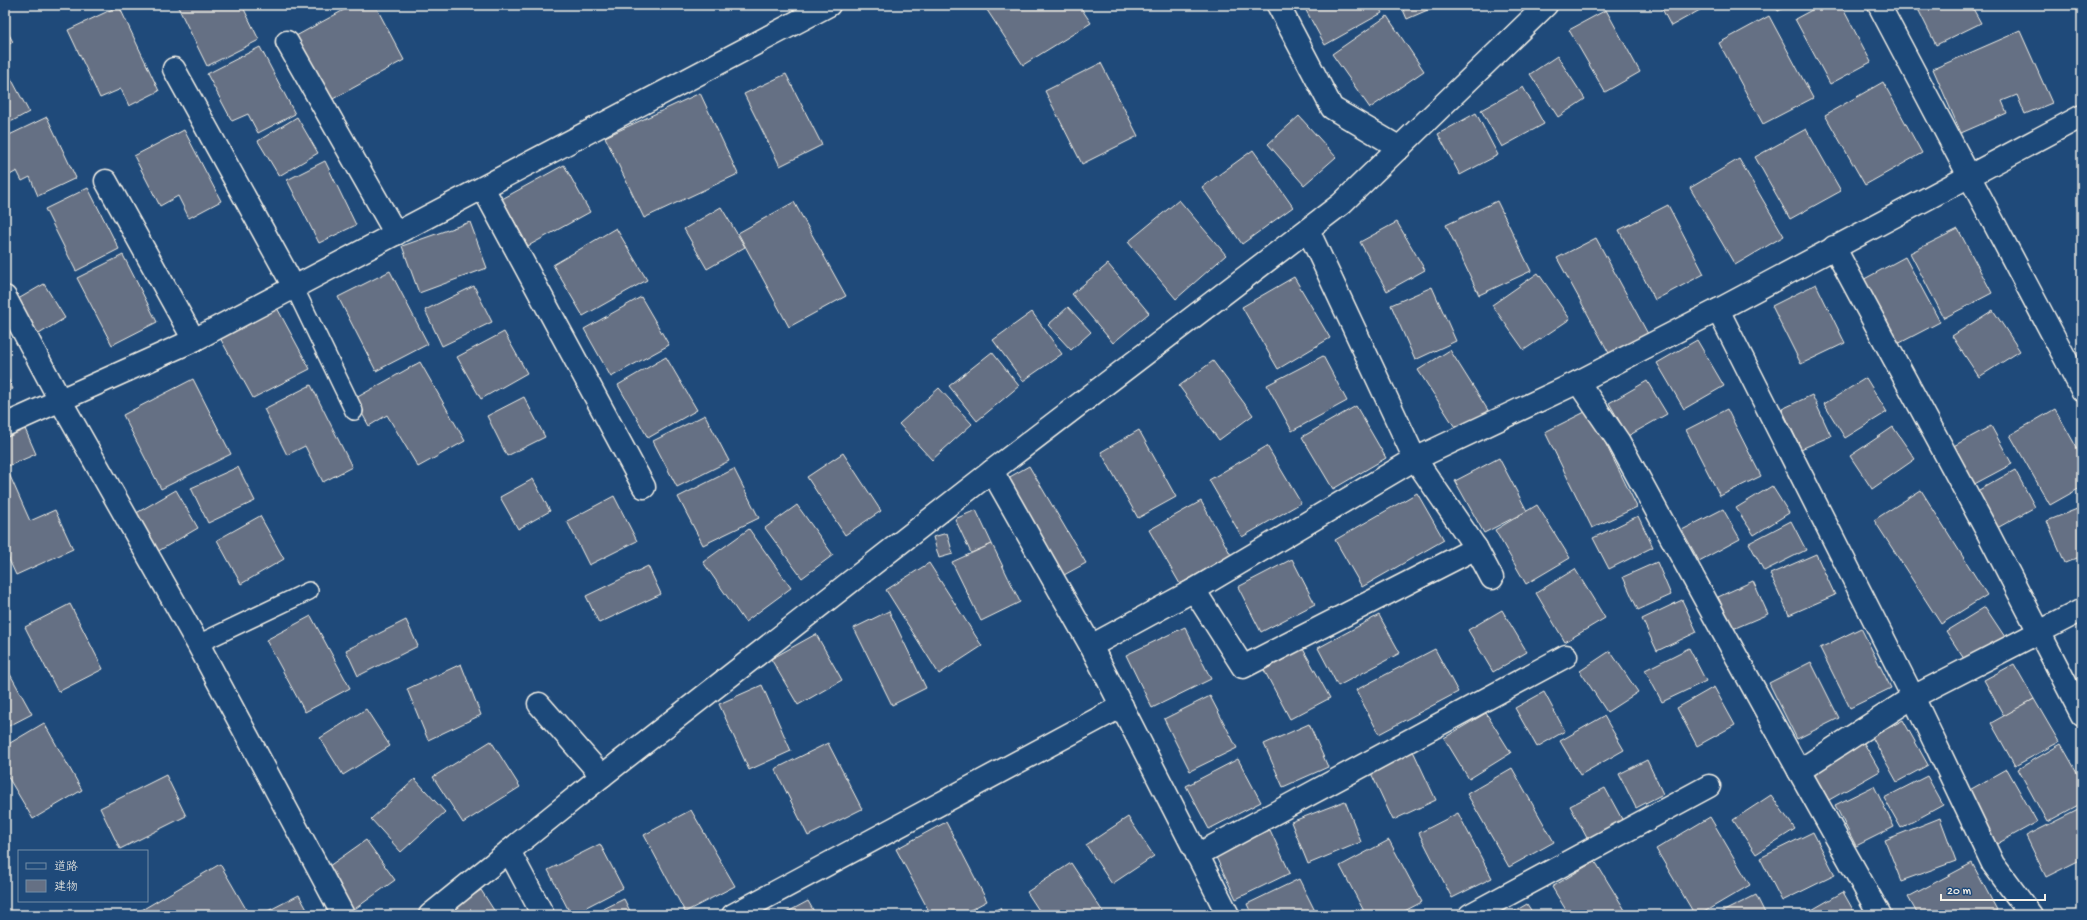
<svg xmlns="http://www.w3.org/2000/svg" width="2087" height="920" font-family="'Gochi Hand','Klee One',sans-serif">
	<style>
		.building { fill: #657084; stroke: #f4f1e8 }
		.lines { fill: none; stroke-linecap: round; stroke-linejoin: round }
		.service-casing { stroke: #f4f1e8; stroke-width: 20 }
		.minor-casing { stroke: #f4f1e8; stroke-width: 25 }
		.service { stroke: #1f4a7a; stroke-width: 17 }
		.minor { stroke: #1f4a7a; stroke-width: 22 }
	</style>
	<rect width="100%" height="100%" fill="#1f4a7a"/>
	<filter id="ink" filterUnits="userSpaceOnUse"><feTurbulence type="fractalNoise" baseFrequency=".025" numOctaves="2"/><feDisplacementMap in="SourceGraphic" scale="8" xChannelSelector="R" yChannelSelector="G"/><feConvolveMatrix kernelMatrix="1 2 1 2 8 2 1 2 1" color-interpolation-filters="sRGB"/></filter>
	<g filter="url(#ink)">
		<g class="building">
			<polygon points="177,5 242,5 259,40 207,66"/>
			<polygon points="353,5 375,5 404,60 331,100 296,36"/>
			<polygon points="996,5 1079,5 1091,23 1023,65 987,10"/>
			<polygon points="1303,5 1378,5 1382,13 1325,45"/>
			<polygon points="1401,5 1439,5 1407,19"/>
			<polygon points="1660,5 1709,5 1671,26"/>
			<polygon points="1775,5 1789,5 1778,11"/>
			<polygon points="1821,5 1841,5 1871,62 1830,84 1795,19"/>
			<polygon points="1916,5 1971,5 1981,23 1936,45"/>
			<polygon points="119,6 159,91 129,106 121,89 100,98 68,30"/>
			<polygon points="1606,10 1640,72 1605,92 1569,30"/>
			<polygon points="1387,16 1424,71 1370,108 1332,54"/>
			<polygon points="1769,16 1813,98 1763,124 1719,43"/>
			<polygon points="5,27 13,42 5,46"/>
			<polygon points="2020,31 2052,103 2025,114 2017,95 2002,101 2007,113 1961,133 1933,69"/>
			<polygon points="260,47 295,114 258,133 248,114 232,121 207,74"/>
			<polygon points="1557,56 1585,99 1558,117 1530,74"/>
			<polygon points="1101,63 1138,136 1082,164 1045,91"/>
			<polygon points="5,67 29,112 5,125"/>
			<polygon points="786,74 822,145 780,166 744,94"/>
			<polygon points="1883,82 1922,153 1865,185 1825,115"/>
			<polygon points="1523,87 1544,124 1502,147 1481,110"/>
			<polygon points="700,93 738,174 644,218 605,137"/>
			<polygon points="1476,113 1498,155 1460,175 1438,134"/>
			<polygon points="1299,116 1336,157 1304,185 1268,144"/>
			<polygon points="47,117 76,178 38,196 30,177 22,181 17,171 8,176 5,170 5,137"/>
			<polygon points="297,117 318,153 279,176 258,141"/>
			<polygon points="1806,129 1841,191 1790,219 1755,157"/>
			<polygon points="184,130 221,201 189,218 178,196 160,206 134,156"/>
			<polygon points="1253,150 1293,207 1242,244 1202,187"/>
			<polygon points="1739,159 1784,236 1735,265 1690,188"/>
			<polygon points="325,161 356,225 319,243 287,180"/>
			<polygon points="564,165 590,212 528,246 502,199"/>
			<polygon points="88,188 119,249 76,271 45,209"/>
			<polygon points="1179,200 1226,255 1176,299 1128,242"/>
			<polygon points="1497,201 1531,271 1479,295 1446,225"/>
			<polygon points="794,202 846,296 789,327 738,233"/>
			<polygon points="1668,205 1704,274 1655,300 1619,230"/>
			<polygon points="721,207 745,247 707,269 684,229"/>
			<polygon points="470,222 487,268 419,293 402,246"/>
			<polygon points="1397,222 1425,270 1387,291 1360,242"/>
			<polygon points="616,228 647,280 583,316 553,265"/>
			<polygon points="1958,229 1992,293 1944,318 1910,253"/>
			<polygon points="1596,238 1648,334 1610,355 1557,258"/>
			<polygon points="123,255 157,322 112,345 77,278"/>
			<polygon points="1905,257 1940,322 1892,347 1857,283"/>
			<polygon points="1108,264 1149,313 1113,343 1072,294"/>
			<polygon points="390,271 428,344 376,371 338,297"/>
			<polygon points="1538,273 1570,319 1524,350 1492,305"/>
			<polygon points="1294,277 1330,338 1278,369 1242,307"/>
			<polygon points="44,284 65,318 34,337 13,302"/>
			<polygon points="1816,284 1845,343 1801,364 1772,306"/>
			<polygon points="474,286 492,322 442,346 425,310"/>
			<polygon points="1432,287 1456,341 1415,360 1391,305"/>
			<polygon points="641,297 669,345 611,377 584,329"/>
			<polygon points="276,306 310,369 253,398 219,336"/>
			<polygon points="1068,307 1091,332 1071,350 1048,325"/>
			<polygon points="1993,310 2020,351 1979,377 1952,336"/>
			<polygon points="1032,312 1062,354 1023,381 993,340"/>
			<polygon points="504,332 527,373 481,399 457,357"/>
			<polygon points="1697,340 1724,386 1684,409 1657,363"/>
			<polygon points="1450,350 1491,415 1460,435 1418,370"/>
			<polygon points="992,352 1019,386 977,421 949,386"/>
			<polygon points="1323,356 1347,401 1292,431 1267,385"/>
			<polygon points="666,357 697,410 648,438 618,385"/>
			<polygon points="1213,361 1253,415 1219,440 1179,386"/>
			<polygon points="420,362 465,441 418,467 387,415 369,426 354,399"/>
			<polygon points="5,373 13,389 5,393"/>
			<polygon points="1866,378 1887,412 1845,438 1824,404"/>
			<polygon points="193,379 231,454 161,489 123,415"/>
			<polygon points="1647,381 1667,414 1628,436 1609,403"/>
			<polygon points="311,385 352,467 323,482 305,446 287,455 264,409"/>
			<polygon points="939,388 972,424 932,460 899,424"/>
			<polygon points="1812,395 1831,436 1801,449 1782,409"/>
			<polygon points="524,397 545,437 507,456 487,416"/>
			<polygon points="1356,406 1386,458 1333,489 1302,437"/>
			<polygon points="1727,409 1761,476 1720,496 1686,430"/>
			<polygon points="2055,409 2082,457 2082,487 2050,505 2010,435"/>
			<polygon points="1589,410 1637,507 1592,528 1545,432"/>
			<polygon points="705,415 729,461 677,487 653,441"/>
			<polygon points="22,422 36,454 6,467 30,521 55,510 73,549 16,575 5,551 5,430"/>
			<polygon points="1991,426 2012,464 1967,488 1946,450"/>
			<polygon points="1893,427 1915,459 1872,489 1850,456"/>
			<polygon points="1139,430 1176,497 1138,518 1101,452"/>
			<polygon points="1267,446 1301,503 1242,537 1209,480"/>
			<polygon points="843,453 881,511 845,535 807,477"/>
			<polygon points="1499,458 1527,511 1484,533 1455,481"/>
			<polygon points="1029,466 1086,563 1064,575 1008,478"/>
			<polygon points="238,467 255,501 208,523 191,488"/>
			<polygon points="734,469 759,518 703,545 678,497"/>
			<polygon points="2015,470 2035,507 1990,532 1970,495"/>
			<polygon points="533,479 550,511 518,529 500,497"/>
			<polygon points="1772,486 1789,513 1754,535 1736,508"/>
			<polygon points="176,490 198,528 155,553 133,515"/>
			<polygon points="1921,490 1987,595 1941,624 1874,520"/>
			<polygon points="1417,493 1444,540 1362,587 1335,540"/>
			<polygon points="614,496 637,541 589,565 567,521"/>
			<polygon points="1201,501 1231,555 1180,584 1149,530"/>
			<polygon points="797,505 833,555 802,578 765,528"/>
			<polygon points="1537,505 1570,558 1526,584 1495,530"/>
			<polygon points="2082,507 2082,556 2065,563 2047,521"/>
			<polygon points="1723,509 1740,539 1699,561 1682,530"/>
			<polygon points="976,510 992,544 971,553 955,519"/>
			<polygon points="260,516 284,559 241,584 217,540"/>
			<polygon points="1638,516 1653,547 1609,569 1593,538"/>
			<polygon points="1791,521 1806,550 1764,571 1749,543"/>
			<polygon points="749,529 791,588 745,622 703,562"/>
			<polygon points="947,533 953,554 939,558 933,537"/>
			<polygon points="992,544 1020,602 981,621 952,562"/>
			<polygon points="1816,554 1835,595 1789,615 1770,574"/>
			<polygon points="1292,559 1315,604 1261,632 1238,587"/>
			<polygon points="1657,562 1671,595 1638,610 1623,577"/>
			<polygon points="929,563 982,646 939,674 886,590"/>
			<polygon points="648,566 661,594 599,623 586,596"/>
			<polygon points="1575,569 1605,618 1565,642 1536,593"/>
			<polygon points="1753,581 1768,614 1733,629 1718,597"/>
			<polygon points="1682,600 1697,632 1657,651 1642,619"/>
			<polygon points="70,604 103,669 58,692 25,627"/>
			<polygon points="1985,607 2005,637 1966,662 1946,631"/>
			<polygon points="1502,610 1527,652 1493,672 1468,630"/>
			<polygon points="889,611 926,688 892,705 854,628"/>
			<polygon points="1379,615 1400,653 1338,686 1318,648"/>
			<polygon points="311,616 350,688 305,712 266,640"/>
			<polygon points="406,620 418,646 358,676 346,650"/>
			<polygon points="1185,627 1211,679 1152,708 1126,655"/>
			<polygon points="1861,628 1891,688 1850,708 1820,648"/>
			<polygon points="816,634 842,680 798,705 771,659"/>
			<polygon points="1689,648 1706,681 1662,702 1645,670"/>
			<polygon points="1303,649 1330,698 1290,719 1264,670"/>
			<polygon points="1435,649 1458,692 1379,734 1356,690"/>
			<polygon points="1610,651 1638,692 1607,712 1580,671"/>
			<polygon points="1811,662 1839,718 1797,739 1769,683"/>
			<polygon points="461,664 481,715 428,740 407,689"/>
			<polygon points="2014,664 2034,699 2004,716 1984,680"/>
			<polygon points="5,665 32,714 5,728"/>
			<polygon points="762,685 791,751 749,770 719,704"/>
			<polygon points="1714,687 1735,725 1697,746 1677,708"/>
			<polygon points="1544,692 1565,731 1537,747 1515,708"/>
			<polygon points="1210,696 1237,748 1190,771 1164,719"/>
			<polygon points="2034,699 2059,742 2015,766 1991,723"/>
			<polygon points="366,709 390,746 343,775 320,738"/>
			<polygon points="1486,713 1511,753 1469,779 1444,738"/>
			<polygon points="1604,716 1624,750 1580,775 1560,741"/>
			<polygon points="1903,720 1928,765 1897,782 1872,737"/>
			<polygon points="44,723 82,790 33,819 5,772 5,746"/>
			<polygon points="1309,724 1328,767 1283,787 1264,744"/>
			<polygon points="1861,738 1880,771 1829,800 1810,768"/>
			<polygon points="491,741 520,787 463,823 433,777"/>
			<polygon points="828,743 862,809 808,836 775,769"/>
			<polygon points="2061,744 2082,781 2082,803 2047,822 2018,769"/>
			<polygon points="1413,751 1436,800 1393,820 1370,771"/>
			<polygon points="1238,759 1261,802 1209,829 1186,786"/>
			<polygon points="1647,760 1663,794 1636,808 1619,774"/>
			<polygon points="1512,768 1554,842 1509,867 1467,794"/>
			<polygon points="2007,769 2037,822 1995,845 1966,792"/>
			<polygon points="166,775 186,816 120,849 100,808"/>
			<polygon points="1927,776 1943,805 1901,828 1884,798"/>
			<polygon points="415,779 445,812 401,852 371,819"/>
			<polygon points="1874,786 1894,827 1856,846 1835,805"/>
			<polygon points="1605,788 1623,821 1588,840 1570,806"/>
			<polygon points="1771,795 1795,829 1756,854 1733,820"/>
			<polygon points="1345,801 1361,842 1308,864 1291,822"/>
			<polygon points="2082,808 2082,859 2046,877 2026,836"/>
			<polygon points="691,810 735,886 685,912 644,835"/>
			<polygon points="1458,813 1492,878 1452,898 1419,833"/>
			<polygon points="1128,817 1154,856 1112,884 1086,845"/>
			<polygon points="1710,817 1750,885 1699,915 1695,915 1656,849"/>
			<polygon points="1940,818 1956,861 1901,881 1885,840"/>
			<polygon points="946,822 987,901 961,915 931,915 896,849"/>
			<polygon points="1270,830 1290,873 1236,899 1215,855"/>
			<polygon points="1813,832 1835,875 1782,901 1760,858"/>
			<polygon points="366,840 395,880 352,911 322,871"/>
			<polygon points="1389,840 1422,902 1397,915 1366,915 1340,866"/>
			<polygon points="600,844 623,888 571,915 548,870"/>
			<polygon points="1595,861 1628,915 1569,915 1552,887"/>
			<polygon points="1071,863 1105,915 1042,915 1027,892"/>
			<polygon points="1972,863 1997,910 1987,915 1918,915 1908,897"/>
			<polygon points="220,864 246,909 236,915 136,915 135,914"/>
			<polygon points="1299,879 1317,915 1252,915 1247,904"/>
			<polygon points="481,890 497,915 443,915"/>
			<polygon points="1843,892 1856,915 1803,915"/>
			<polygon points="299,895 310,915 268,915 266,912"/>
			<polygon points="1756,895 1766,915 1716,915"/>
			<polygon points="624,899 632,915 591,915"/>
			<polygon points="808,901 816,915 782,915"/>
			<polygon points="1527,904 1534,915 1508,915"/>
			<polygon points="1000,908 1003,915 984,915"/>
		</g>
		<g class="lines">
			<g class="service-casing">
				<g id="service">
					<polyline points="294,287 354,411"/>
					<polyline points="198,644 309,591"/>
				</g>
			</g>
			<g class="minor-casing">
				<g id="minor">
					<polyline points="1278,5 1332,108 1400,148"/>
					<polyline points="1879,5 2082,390"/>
					<polyline points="287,42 396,234"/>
					<polyline points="174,69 294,287"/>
					<polyline points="106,181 194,340"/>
					<polyline points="483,188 644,487"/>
					<polyline points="1308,230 1415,459 1476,548 1492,578"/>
					<polyline points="1834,247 1988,533 2082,715"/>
					<polyline points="5,297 60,400 198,644 343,915"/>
					<polyline points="1718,310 1913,697 1993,864 2031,915"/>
					<polyline points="1578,382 1619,442 1799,771 1880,915"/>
					<polyline points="5,425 194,340 829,5"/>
					<polyline points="992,471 1091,646 1228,915"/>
					<polyline points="1194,590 1243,667 1476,548"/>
					<polyline points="1091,646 1194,590 1415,459 1578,382 1718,310 2082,116"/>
					<polyline points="539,704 602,776"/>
					<polyline points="1799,771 1913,697 2082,610"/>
					<polyline points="509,851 543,915"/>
					<polyline points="1197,855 1566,656"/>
					<polyline points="430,915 602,776 992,471 1341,204 1546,5"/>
					<polyline points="733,915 1122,706"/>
					<polyline points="1470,915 1709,786"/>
				</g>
			</g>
			<use href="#service" class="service"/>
			<use href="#minor" class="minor"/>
		</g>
	</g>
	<rect width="2087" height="920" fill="none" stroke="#1f4a7a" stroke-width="20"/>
	<rect x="10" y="10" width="2067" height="900" fill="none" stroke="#f4f1e8" stroke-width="1.5" filter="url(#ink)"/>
	<rect x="18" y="850" width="130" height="52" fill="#1f4a7a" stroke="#748da6"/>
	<rect x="26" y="863" width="20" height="6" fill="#1f4a7a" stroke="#748da6"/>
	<text x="54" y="870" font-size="12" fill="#f4f1e8">道路</text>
	<rect x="26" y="880" width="20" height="12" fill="#657084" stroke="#748da6"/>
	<text x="54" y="890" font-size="12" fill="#f4f1e8">建物</text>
	<path d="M1941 894v6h104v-6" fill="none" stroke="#f4f1e8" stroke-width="2"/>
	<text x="1947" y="894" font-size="12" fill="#f4f1e8" stroke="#1f4a7a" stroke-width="3" paint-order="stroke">20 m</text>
</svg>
